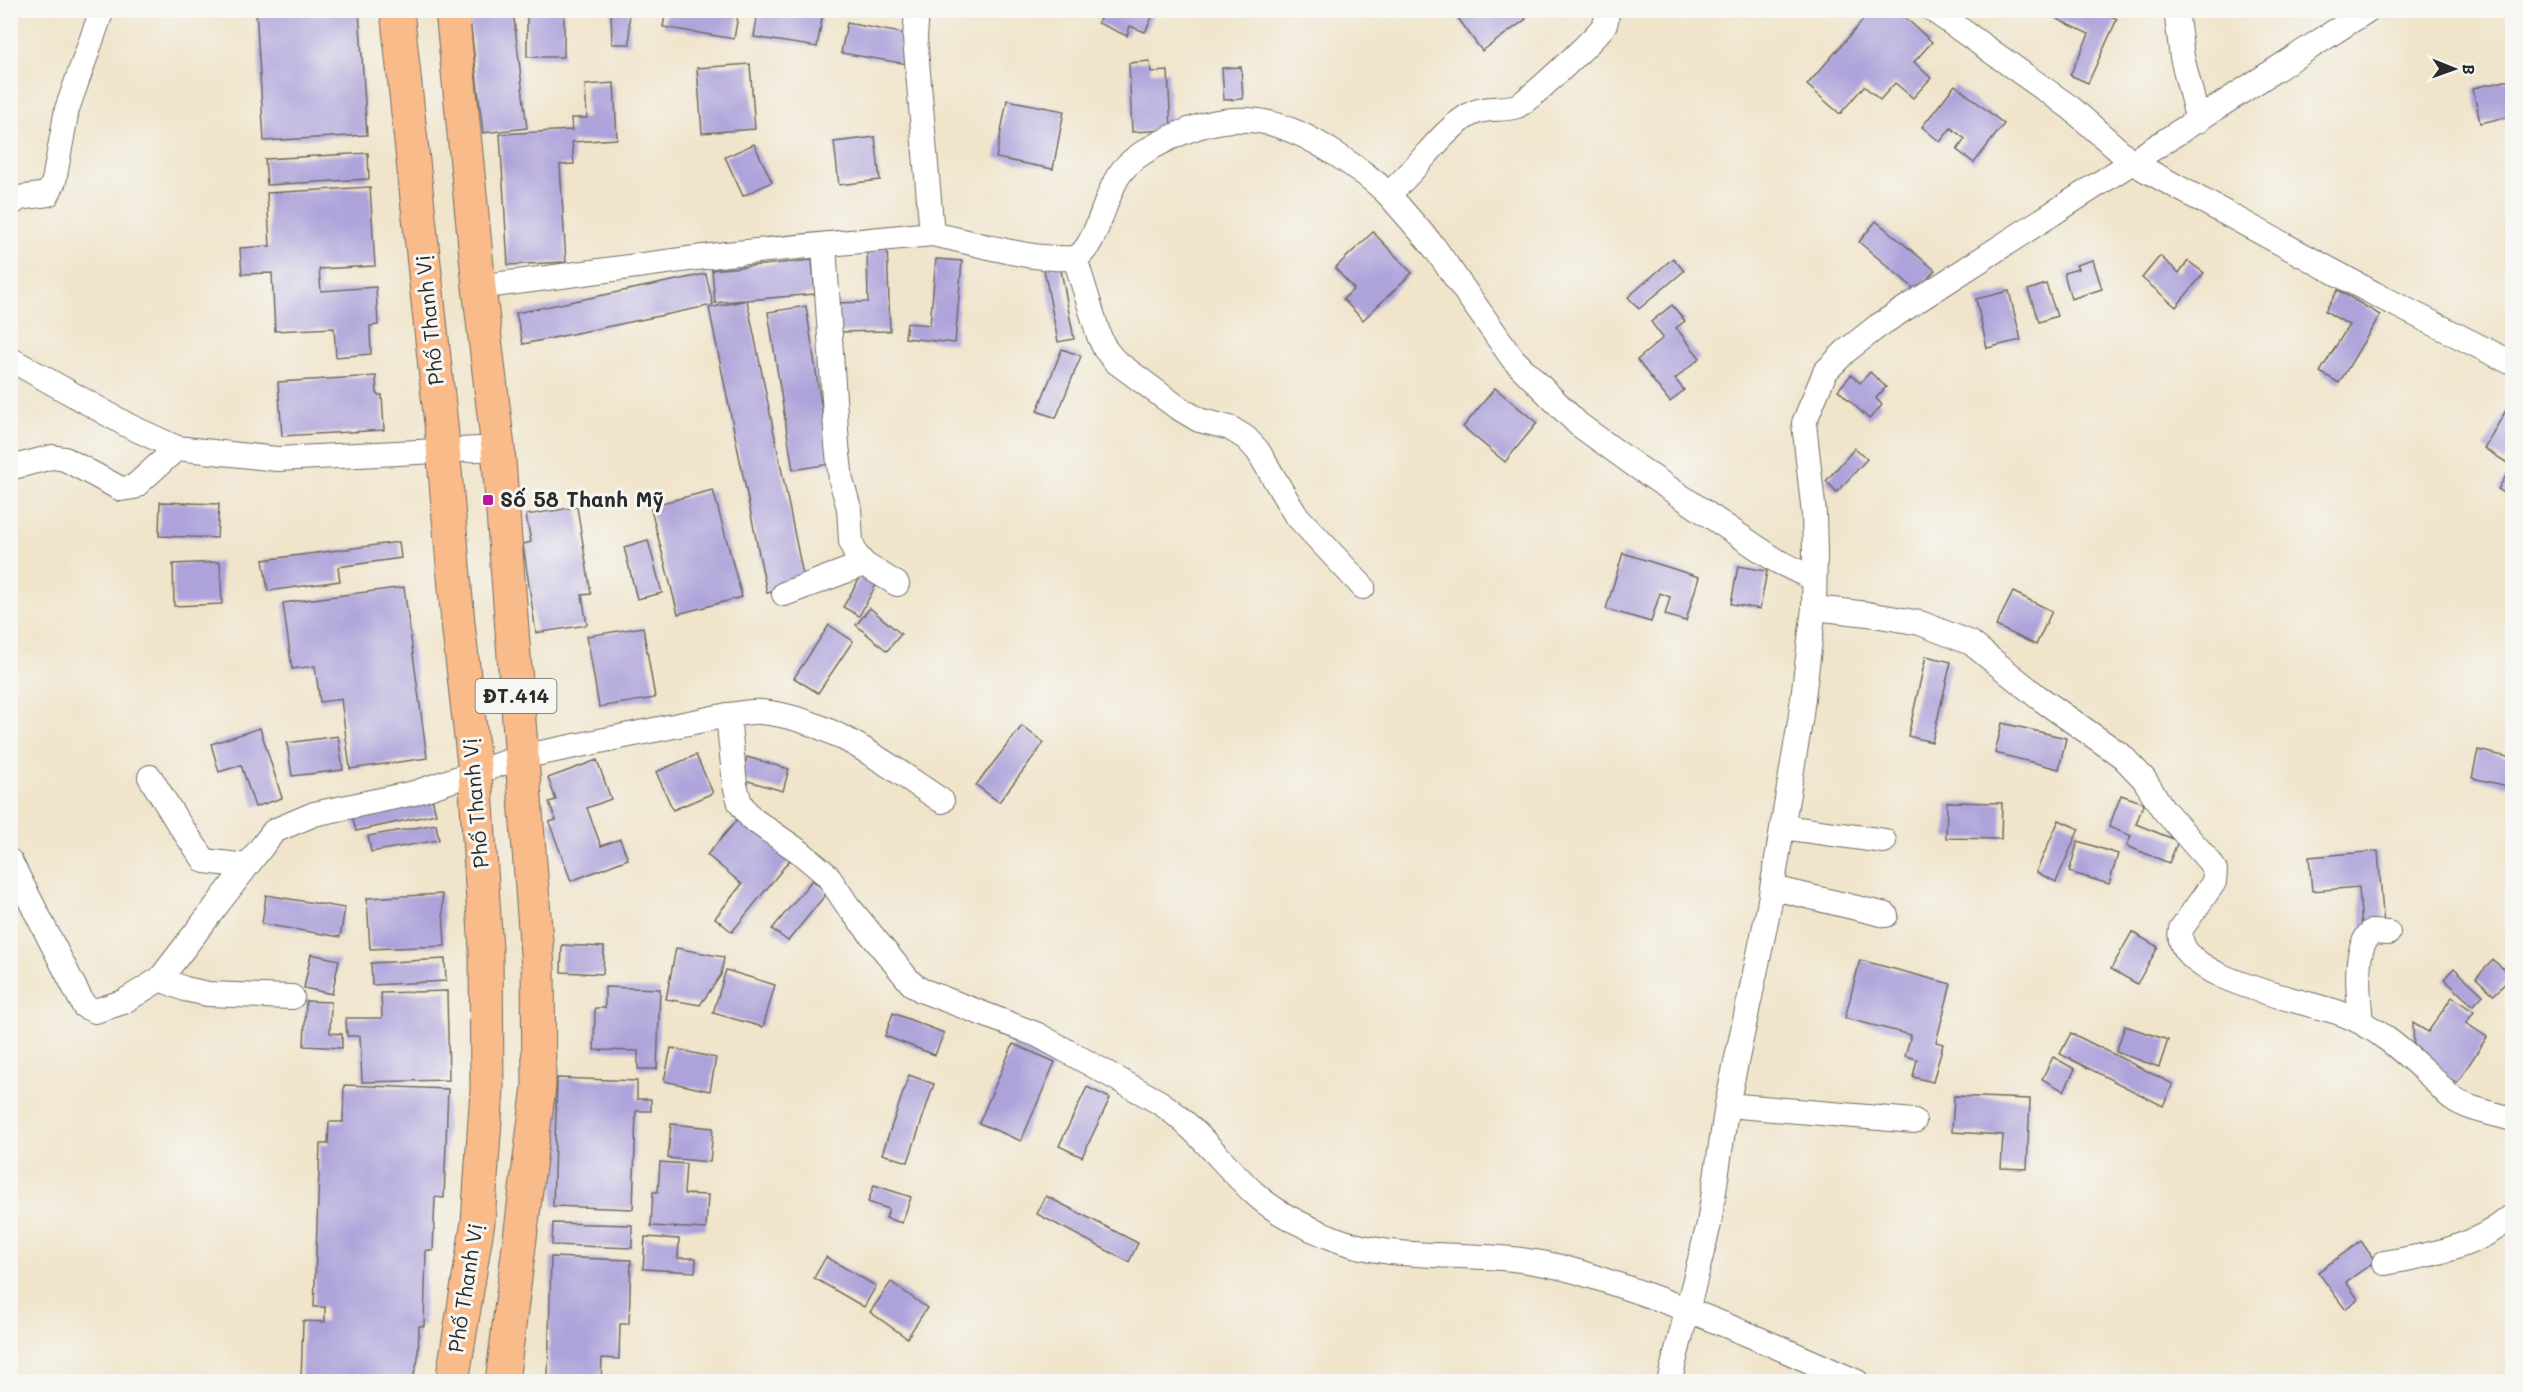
<svg xmlns="http://www.w3.org/2000/svg" width="2523" height="1392" font-family="Mali,sans-serif">
	<style>
		.building { fill: #ada2da }
		.lines { fill: none; stroke-linecap: round; stroke-linejoin: round }
		.street-casing { stroke: #706c63; stroke-width: 26 }
		.primary-casing { stroke: #706c63; stroke-width: 35 }
		.street { stroke: #fff; stroke-width: 24 }
		.primary { stroke: #fabb8b; stroke-width: 33 }
		.poi-dot { fill: #b5179e; stroke: #f6f6f2; stroke-width: 2 }
		.labels { text-anchor: middle; stroke-width: 6; stroke-linejoin: round; paint-order: stroke }
		.shield { fill: #f6f6f2; stroke: #686867; stroke-width: 1.5 }
		.shield-label { font-size: 20px; font-weight: bold; fill: #2b2b2b }
		.street-label { font-size: 21px; fill: #2b2b2b; stroke: #f6f6f2 }
		.poi-label { font-size: 21px; font-weight: bold; fill: #2b2b2b; stroke: #f6f6f2; text-anchor: start }
	</style>
	<rect width="100%" height="100%" fill="#f6f6f2"/>
	<filter id="ink" filterUnits="userSpaceOnUse"><feTurbulence type="fractalNoise" baseFrequency=".0167" numOctaves="2"/><feDisplacementMap in="SourceGraphic" scale="12" xChannelSelector="R" yChannelSelector="G"/><feConvolveMatrix kernelMatrix="1 2 1 2 8 2 1 2 1" color-interpolation-filters="sRGB"/></filter>
	<filter id="wash" filterUnits="userSpaceOnUse"><feTurbulence type="fractalNoise" baseFrequency=".008" numOctaves="4" result="noise"/><feDisplacementMap in="SourceGraphic" scale="24" xChannelSelector="R" yChannelSelector="G"/><feGaussianBlur stdDeviation="1.35" result="paint"/><feColorMatrix in="noise" values="0 0 0 0 0 0 0 0 0 0 0 0 0 0 0 0 0 1.4 0 .05"/><feComposite in="paint" operator="in"/></filter>
	<g filter="url(#wash)">
		<rect width="100%" height="100%" fill="#f0e4ca"/>
		<g id="blocks">
			<g class="building">
				<polygon points="256,10 359,10 367,135 264,141"/>
				<polygon points="469,10 513,10 527,128 483,133"/>
				<rect x="527" y="10" width="37" height="47"/>
				<polygon points="611,10 629,10 630,44 612,44"/>
				<polygon points="666,10 739,10 734,39 663,27"/>
				<polygon points="758,10 805,10 823,13 817,47 754,37"/>
				<polygon points="1104,10 1149,10 1154,13 1145,32 1130,26 1127,36 1098,23"/>
				<polygon points="1452,10 1520,10 1526,19 1482,51"/>
				<polygon points="1872,10 1897,10 1932,42 1914,62 1931,78 1913,98 1895,83 1880,100 1864,86 1840,114 1807,85"/>
				<polygon points="2056,10 2100,10 2117,19 2088,83 2070,75 2089,34 2053,17"/>
				<polygon points="847,23 912,35 907,64 841,53"/>
				<polygon points="1150,61 1151,72 1168,71 1171,130 1132,132 1129,63"/>
				<polygon points="750,64 755,129 702,133 697,68"/>
				<polygon points="1241,67 1243,99 1224,100 1222,68"/>
				<polygon points="2510,80 2512,116 2480,123 2473,88"/>
				<polygon points="614,83 617,139 572,142 574,164 560,165 566,262 508,265 500,134 572,130 571,118 587,118 585,85"/>
				<polygon points="1955,85 2004,124 1974,163 1957,150 1965,139 1951,128 1940,142 1922,127"/>
				<polygon points="1007,100 1064,111 1053,169 996,158"/>
				<polygon points="875,137 880,180 839,185 834,142"/>
				<polygon points="754,144 772,182 743,196 725,157"/>
				<polygon points="368,153 369,179 267,185 265,159"/>
				<polygon points="370,187 375,266 319,269 321,291 376,287 378,325 370,326 371,354 336,357 334,328 275,331 272,273 242,274 240,248 270,246 267,193"/>
				<polygon points="1876,221 1935,270 1917,291 1859,242"/>
				<polygon points="1373,232 1412,273 1363,320 1343,299 1354,289 1335,268"/>
				<polygon points="887,244 890,331 835,332 835,303 868,302 867,245"/>
				<polygon points="2160,256 2179,273 2188,261 2204,273 2176,307 2142,278"/>
				<polygon points="1673,258 1684,271 1639,309 1628,297"/>
				<polygon points="936,259 962,261 955,343 905,338 907,323 930,325"/>
				<polygon points="812,260 815,294 747,300 805,585 767,593 709,308 747,300 715,303 712,270"/>
				<polygon points="2093,260 2102,289 2071,299 2064,273 2078,269 2076,265"/>
				<polygon points="1060,265 1074,339 1058,342 1044,269"/>
				<polygon points="706,274 713,305 523,344 516,313"/>
				<polygon points="2046,284 2057,316 2039,322 2028,290"/>
				<polygon points="2338,290 2380,315 2339,383 2320,372 2349,325 2325,311"/>
				<polygon points="2009,291 2021,340 1987,348 1976,299"/>
				<polygon points="1672,305 1685,321 1676,328 1700,358 1675,379 1684,390 1670,402 1637,360 1663,338 1651,322"/>
				<polygon points="806,306 830,464 793,470 768,312"/>
				<polygon points="1062,349 1081,356 1056,418 1037,411"/>
				<polygon points="1870,372 1886,387 1876,398 1882,405 1869,419 1838,390 1851,375 1860,383"/>
				<polygon points="376,376 377,395 382,395 384,430 282,436 278,382"/>
				<polygon points="1495,388 1537,423 1505,462 1463,427"/>
				<polygon points="2512,400 2512,498 2498,489 2512,466 2484,448"/>
				<polygon points="1855,448 1867,459 1837,492 1826,481"/>
				<polygon points="713,490 742,597 678,614 650,506"/>
				<polygon points="160,502 219,504 217,538 159,536"/>
				<polygon points="577,507 591,594 582,595 587,625 536,633 523,544 531,542 526,515"/>
				<polygon points="648,540 662,593 637,599 624,547"/>
				<polygon points="399,542 401,558 338,567 340,581 268,591 263,560"/>
				<polygon points="1623,553 1699,577 1686,621 1665,615 1670,597 1660,593 1651,622 1606,609"/>
				<polygon points="220,562 222,604 174,606 173,564"/>
				<polygon points="1738,566 1767,571 1760,609 1731,604"/>
				<polygon points="861,576 876,585 859,616 843,607"/>
				<polygon points="404,587 427,758 350,769 341,699 320,702 315,666 292,669 283,603"/>
				<polygon points="2013,592 2052,611 2036,645 1996,626"/>
				<polygon points="870,608 901,634 887,651 856,625"/>
				<polygon points="829,625 853,641 818,693 794,678"/>
				<polygon points="643,627 655,698 599,707 587,636"/>
				<polygon points="1926,656 1951,662 1932,742 1908,736"/>
				<polygon points="2002,723 2066,738 2059,769 1995,753"/>
				<polygon points="1022,726 1044,743 999,802 976,785"/>
				<polygon points="260,728 282,798 255,807 241,765 219,772 211,744"/>
				<polygon points="338,736 343,770 292,776 287,743"/>
				<polygon points="2478,750 2512,758 2512,787 2472,778"/>
				<polygon points="696,755 713,793 673,810 656,772"/>
				<polygon points="747,757 789,769 783,791 741,779"/>
				<polygon points="597,760 611,799 587,808 601,846 620,839 628,859 571,881 549,822 556,820 549,802 556,800 548,778"/>
				<polygon points="2121,795 2144,803 2136,824 2178,841 2169,863 2127,846 2131,836 2109,827"/>
				<polygon points="432,798 436,814 356,831 352,815"/>
				<polygon points="1947,802 2002,803 2001,839 1946,838"/>
				<polygon points="742,814 793,856 732,932 715,918 742,884 707,855"/>
				<polygon points="2059,820 2079,829 2056,882 2036,872"/>
				<polygon points="436,824 439,840 371,852 368,836"/>
				<polygon points="2078,841 2118,854 2109,884 2069,872"/>
				<polygon points="2378,851 2384,927 2362,929 2359,887 2312,891 2309,857"/>
				<polygon points="812,880 827,893 788,941 772,929"/>
				<polygon points="442,894 445,946 370,949 367,898"/>
				<polygon points="266,895 345,908 340,937 262,924"/>
				<polygon points="2132,932 2158,947 2137,984 2111,969"/>
				<polygon points="562,945 604,947 603,974 561,972"/>
				<polygon points="676,948 724,957 721,975 700,1005 666,999"/>
				<polygon points="311,954 339,960 332,994 304,988"/>
				<polygon points="445,959 446,981 372,985 371,963"/>
				<polygon points="1860,960 1951,984 1936,1042 1943,1044 1933,1082 1913,1077 1917,1059 1905,1056 1911,1035 1845,1018"/>
				<polygon points="2493,960 2512,976 2494,995 2476,978"/>
				<polygon points="2454,968 2483,995 2473,1006 2444,979"/>
				<polygon points="726,970 775,985 763,1027 713,1013"/>
				<polygon points="605,987 660,989 657,1069 638,1069 638,1051 594,1050 595,1008 605,1008"/>
				<polygon points="447,991 449,1080 362,1082 360,1036 347,1036 346,1018 382,1018 381,993"/>
				<polygon points="2452,997 2474,1012 2466,1023 2487,1037 2457,1083 2414,1054 2413,1023 2428,1032"/>
				<polygon points="306,1001 331,1002 330,1033 342,1034 342,1048 304,1046"/>
				<polygon points="893,1013 944,1033 935,1055 885,1036"/>
				<polygon points="2125,1026 2168,1040 2159,1067 2116,1052"/>
				<polygon points="2071,1033 2173,1084 2163,1106 2060,1054"/>
				<polygon points="1013,1044 1055,1062 1021,1141 979,1123"/>
				<polygon points="671,1048 716,1058 710,1091 664,1081"/>
				<polygon points="2053,1057 2075,1069 2064,1091 2042,1079"/>
				<polygon points="909,1075 934,1084 908,1162 882,1154"/>
				<polygon points="557,1078 637,1081 637,1099 651,1099 651,1111 636,1111 633,1209 553,1206"/>
				<polygon points="344,1085 448,1089 444,1198 435,1197 433,1251 426,1250 424,1326 419,1326 418,1359 412,1382 301,1382 303,1321 325,1322 325,1307 314,1307 320,1144 328,1144 329,1122 343,1122"/>
				<polygon points="1087,1087 1110,1098 1082,1157 1059,1146"/>
				<polygon points="1954,1096 2030,1099 2027,1169 2001,1168 2003,1135 1952,1132"/>
				<polygon points="671,1124 713,1128 710,1162 668,1158"/>
				<polygon points="660,1162 686,1164 684,1194 708,1195 706,1229 651,1226 653,1192 658,1192"/>
				<polygon points="874,1185 911,1197 902,1223 886,1218 889,1209 868,1202"/>
				<polygon points="1046,1196 1138,1243 1129,1262 1037,1214"/>
				<polygon points="553,1223 632,1225 632,1248 552,1245"/>
				<polygon points="645,1237 679,1239 678,1258 696,1258 695,1272 643,1269"/>
				<polygon points="2361,1241 2375,1261 2346,1282 2358,1299 2345,1309 2318,1272"/>
				<polygon points="551,1257 631,1260 629,1324 620,1324 619,1359 602,1358 601,1382 562,1382 562,1379 548,1378"/>
				<polygon points="826,1257 876,1286 864,1307 814,1278"/>
				<polygon points="891,1282 927,1308 907,1338 870,1312"/>
			</g>
		</g>
	</g>
	<g filter="url(#ink)">
		<use href="#blocks" fill-opacity="0" stroke="#706c63" stroke-width="1.5"/>
		<g class="lines">
			<g class="street-casing">
				<g id="street">
					<polyline points="917,10 915,38 932,234"/>
					<polyline points="1933,10 2071,108 2133,163 2373,293 2512,363"/>
					<polyline points="2176,10 2182,57 2198,121"/>
					<polyline points="1388,194 1434,247 1513,359 1578,424 1636,466 1777,561 1814,579"/>
					<polyline points="10,205 19,198 48,194 54,181 67,109 102,10"/>
					<polyline points="824,245 837,445 841,480 849,508 851,541 855,553 864,564 897,584"/>
					<polyline points="1075,258 1099,336 1105,349 1115,361 1177,407 1199,420 1230,428 1246,438 1258,451 1295,514 1363,587"/>
					<path d="M479 287 726 254 932 234C977 243 1030 261 1075 258 1096 249 1104 197 1119 175 1130 158 1152 147 1170 138 1234 107 1280 117 1337 155 1355 167 1372 178 1388 194 1415 173 1441 130 1471 114 1485 106 1502 111 1517 106 1528 102 1598 36 1605 24 1607 20 1607 15 1607 10"/>
					<polyline points="10,359 129,426 177,448 277,459 498,448"/>
					<polyline points="10,468 52,457 65,459 121,489 134,487 177,448"/>
					<polyline points="784,594 864,564"/>
					<path d="M1814 608 1868 614 1920 623 1971 643 2038 697 2122 756 2144 779 2163 809 2209 861 2215 870 2214 882 2181 929C2170 978 2306 1001 2340 1013 2374 1025 2403 1051 2429 1075 2437 1082 2444 1092 2452 1098 2469 1110 2493 1113 2512 1119"/>
					<path d="M728 715 735 785 740 803 751 818 800 852 827 875 848 906 911 983 921 990 1038 1035 1159 1102C1196 1127 1222 1163 1254 1193 1274 1212 1303 1226 1328 1236 1392 1264 1467 1250 1534 1262 1570 1267 1605 1281 1639 1292 1713 1318 1785 1350 1857 1382"/>
					<polyline points="150,777 177,821 205,861 246,866"/>
					<polyline points="1783,827 1884,841"/>
					<path d="M10 861 84 1006 95 1011 123 1002 160 979 274 831 314 814 414 793 521 757 728 715C739 714 750 711 761 712 829 718 886 764 942 801"/>
					<polyline points="1773,888 1886,915"/>
					<polyline points="160,979 185,989 208,994 292,997"/>
					<path d="M2361 1022C2359 997 2352 950 2371 932L2388 933"/>
					<polyline points="1727,1105 1914,1121"/>
					<path d="M2384 1263C2431 1255 2475 1248 2512 1216"/>
					<polyline points="1669,1382 1709,1224 1727,1105 1768,912 1800,722 1814,608 1815,554 1814,514 1804,423 1825,372 1846,351 1878,326 2368,10"/>
				</g>
			</g>
			<g class="primary-casing">
				<g id="primary">
					<polyline points="397,10 441,424 458,623 475,773 486,950 487,1090 478,1222 452,1382"/>
					<polyline points="452,10 479,287 498,448 538,967 539,1086 502,1382"/>
				</g>
			</g>
			<use href="#street" class="street"/>
			<use href="#primary" class="primary"/>
		</g>
	</g>
	<rect class="poi-dot" x="482" y="494" width="12" height="12" rx="3"/>
	<g class="labels">
		<rect class="shield" x="475.5" y="679" width="81" height="34" rx="4.5"/>
		<g class="shield-label">
			<text x="516" y="703">ĐT.414</text>
		</g>
		<g class="street-label">
			<text transform="translate(430 320) rotate(-96)" y="7">Phố Thanh Vị</text>
			<text transform="translate(476 803) rotate(-95)" y="7">Phố Thanh Vị</text>
			<text transform="translate(466 1288) rotate(-81)" y="7">Phố Thanh Vị</text>
		</g>
		<g class="poi-label">
			<text x="500" y="507">Số 58 Thanh Mỹ</text>
		</g>
	</g>
	<rect width="2523" height="1392" fill="none" stroke="#f6f6f2" stroke-width="36"/>
	<g transform="translate(2454 69) rotate(91)" stroke="#f6f6f2" stroke-width="4.5" paint-order="stroke">
	<path d="M0-4.5L10 22L0 15L-10 22Z" fill="#2b2b2b"/>
	<text y="-9" font-size="16" font-weight="bold" text-anchor="middle" fill="#2b2b2b">B</text>
	</g>
</svg>
